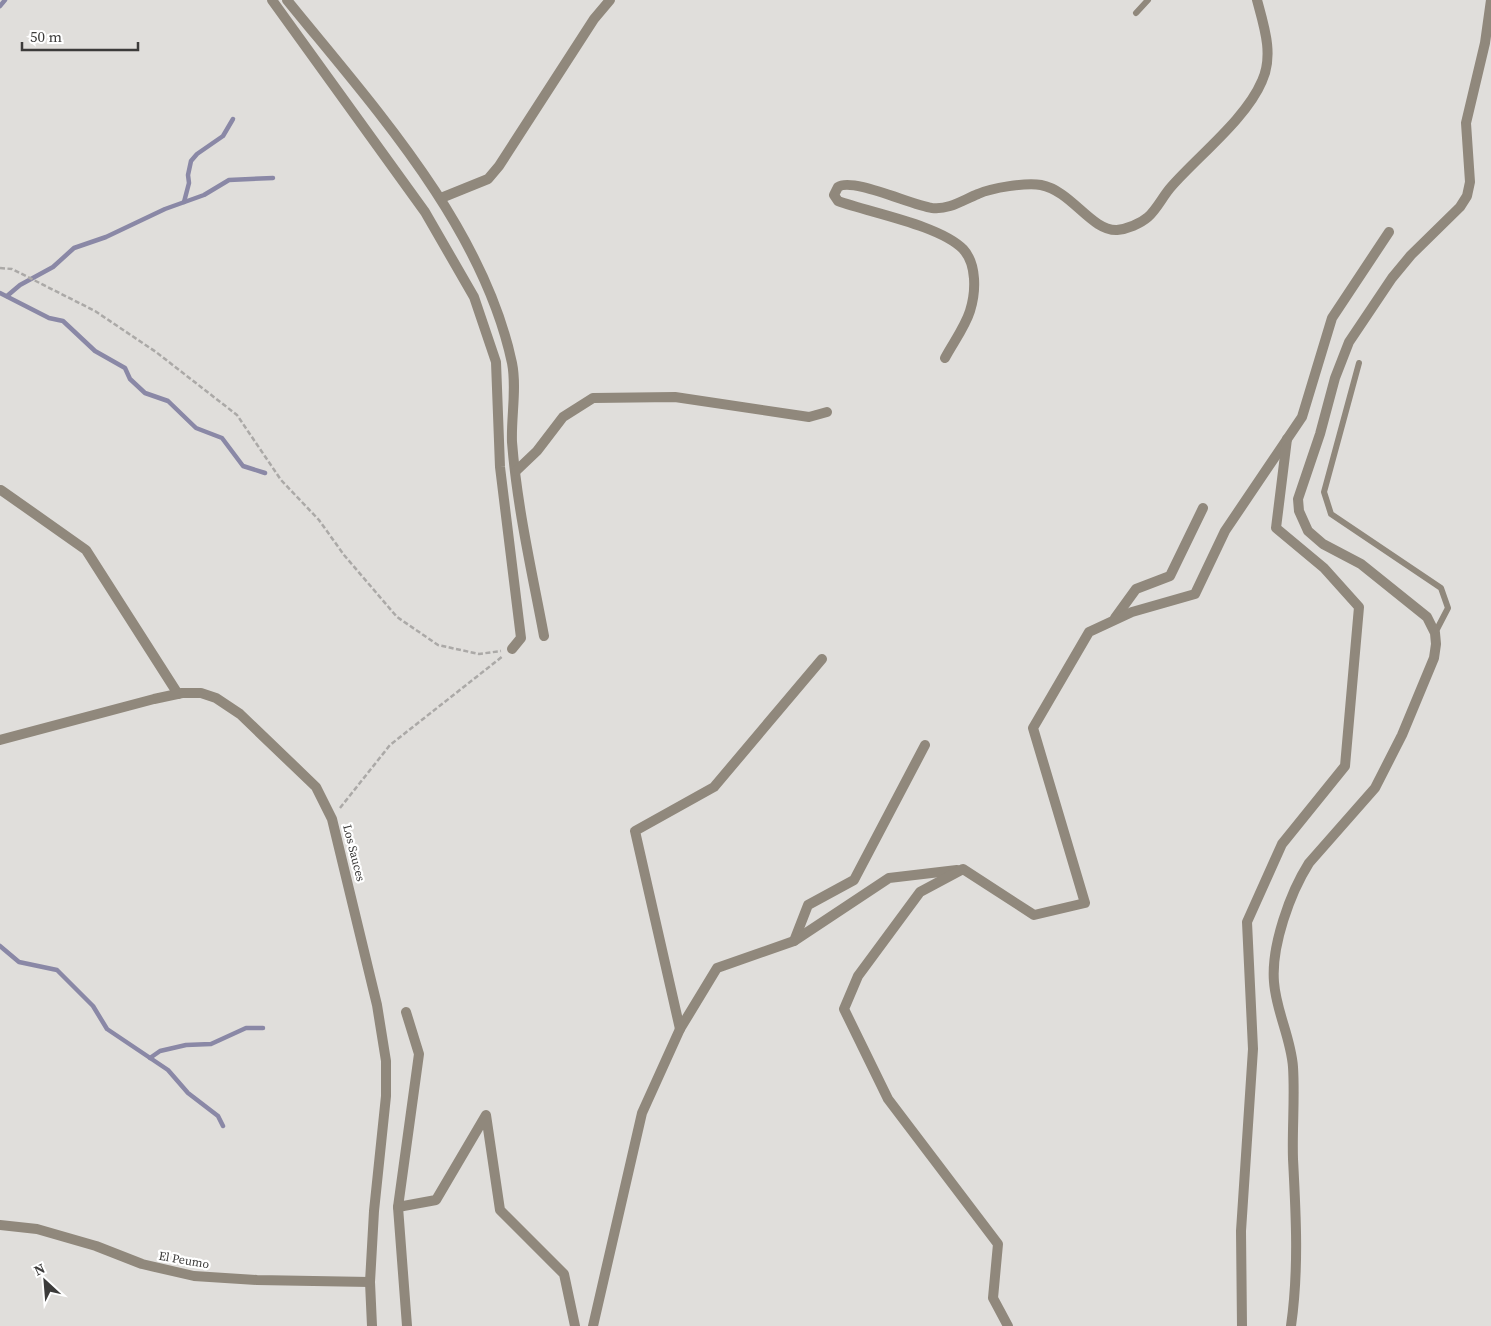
<svg xmlns="http://www.w3.org/2000/svg" width="1491" height="1326" font-family="'Source Serif 4',serif">
	<style>
		.lines { fill: none; stroke-linecap: round; stroke-linejoin: round }
		.stream { stroke: #8a88a6; stroke-width: 4.5 }
		.path { stroke: #aba9a7; stroke-width: 2.5; stroke-dasharray: 5 2.5; stroke-linecap: butt }
		.service { stroke: #90887c; stroke-width: 6 }
		.minor { stroke: #90887c; stroke-width: 10 }
		.labels { text-anchor: middle; stroke-width: 4.5; stroke-linejoin: round; paint-order: stroke }
		.street-label { font-size: 12px; fill: #3c3b3a; stroke: #fff }
	</style>
	<rect width="100%" height="100%" fill="#e0dedb"/>
	<g class="lines">
		<g class="stream">
			<polyline points="0,6 5,0"/>
			<polyline points="184,202 189,183 188,175 191,161 197,154 223,136 233,119"/>
			<polyline points="0,293 49,318 63,321 95,351 125,368 130,379 145,393 168,401 196,428 222,438 243,466 265,473"/>
			<polyline points="7,296 20,285 53,267 74,248 106,237 165,209 204,195 229,180 273,178"/>
			<polyline points="0,946 19,962 57,970 93,1006 107,1029 168,1070 188,1093 218,1116 223,1126"/>
			<polyline points="150,1058 160,1051 186,1045 211,1044 246,1028 263,1028"/>
		</g>
		<g class="path">
			<polyline points="0,268 12,269 95,311 156,352 237,415 281,480 319,520 344,555 397,617 438,645 479,654 501,651"/>
			<polyline points="340,808 390,745 503,656"/>
		</g>
		<g class="service">
			<polyline points="1136,13 1148,0"/>
			<polyline points="1359,363 1324,492 1331,514 1441,588 1448,608 1435,633"/>
		</g>
		<g class="minor">
			<polyline points="272,0 425,212 474,297 496,362 500,467 521,638 512,649"/>
			<path d="M287 0C373 106 483 226 512 363 517 388 511 417 512 442 517 507 532 572 544 636"/>
			<polyline points="441,198 488,179 499,166 594,19 610,0"/>
			<path d="M945 358C953 343 965 327 970 311 976 292 977 264 963 249 939 225 871 213 838 201L834 195 838 187C852 177 911 205 932 208 949 210 963 200 978 194 991 188 1027 182 1041 185 1072 191 1091 231 1117 230 1127 229 1140 224 1148 217 1157 209 1163 196 1171 187 1198 156 1246 119 1262 81 1274 55 1264 26 1257 0"/>
			<polyline points="516,471 537,451 563,417 593,398 675,397 809,417 827,412"/>
			<polyline points="1,490 86,550 178,694"/>
			<polyline points="1115,618 1136,589 1170,576 1203,508"/>
			<polyline points="0,740 154,699 182,693 201,693 216,698 240,714 316,787 332,819 377,1005 386,1061 386,1096 374,1211 370,1282 372,1326"/>
			<polyline points="794,941 808,905 854,880 925,745"/>
			<polyline points="406,1012 419,1054 398,1207 407,1326"/>
			<polyline points="680,1029 635,831 714,787 822,659"/>
			<polyline points="398,1207 436,1200 486,1115 500,1210 564,1274 575,1326"/>
			<polyline points="0,1225 37,1229 96,1246 142,1264 194,1276 257,1280 370,1282"/>
			<polyline points="593,1326 642,1113 680,1029 717,968 794,941 889,878 957,870"/>
			<polyline points="1008,1326 993,1298 998,1244 888,1099 844,1009 858,976 920,892 963,869 1034,915 1085,903 1033,728 1089,632 1132,612 1195,594 1225,531 1302,417 1332,318 1389,232"/>
			<polyline points="1242,1326 1241,1231 1253,1049 1247,922 1282,844 1345,766 1359,607 1324,568 1276,528 1287,439"/>
			<path d="M1291 1326C1299 1270 1296 1215 1293 1159 1292 1129 1295 1098 1293 1067 1291 1038 1276 1011 1274 982 1271 946 1290 893 1309 863L1375 788 1402 735 1434 658 1436 644 1435 633 1427 617 1361 564 1323 544 1308 531 1299 511 1298 499 1320 434 1335 378 1349 342 1392 278 1411 255 1460 207 1467 196 1470 182 1466 123 1485 43 1491 0"/>
		</g>
	</g>
	<g class="labels">
		<g class="street-label">
			<text transform="translate(354 853) rotate(76)" y="4">Los Sauces</text>
			<text transform="translate(184 1260) rotate(10)" y="4">El Peumo</text>
		</g>
	</g>
	<g transform="translate(45 1281) rotate(334)" stroke="#ffffff" stroke-width="4" paint-order="stroke">
	<path d="M0-4L9 19L0 12L-9 19Z" fill="#3c3b3a"/>
	<text y="-8" font-size="14" font-weight="bold" text-anchor="middle" fill="#3c3b3a">N</text>
	</g>
	<path d="M22 42v8h116v-8" fill="none" stroke="#3c3b3a" stroke-width="2.5"/>
	<text x="30" y="42" font-size="15" fill="#3c3b3a" stroke="#ffffff" stroke-width="4" paint-order="stroke">50 m</text>
</svg>
